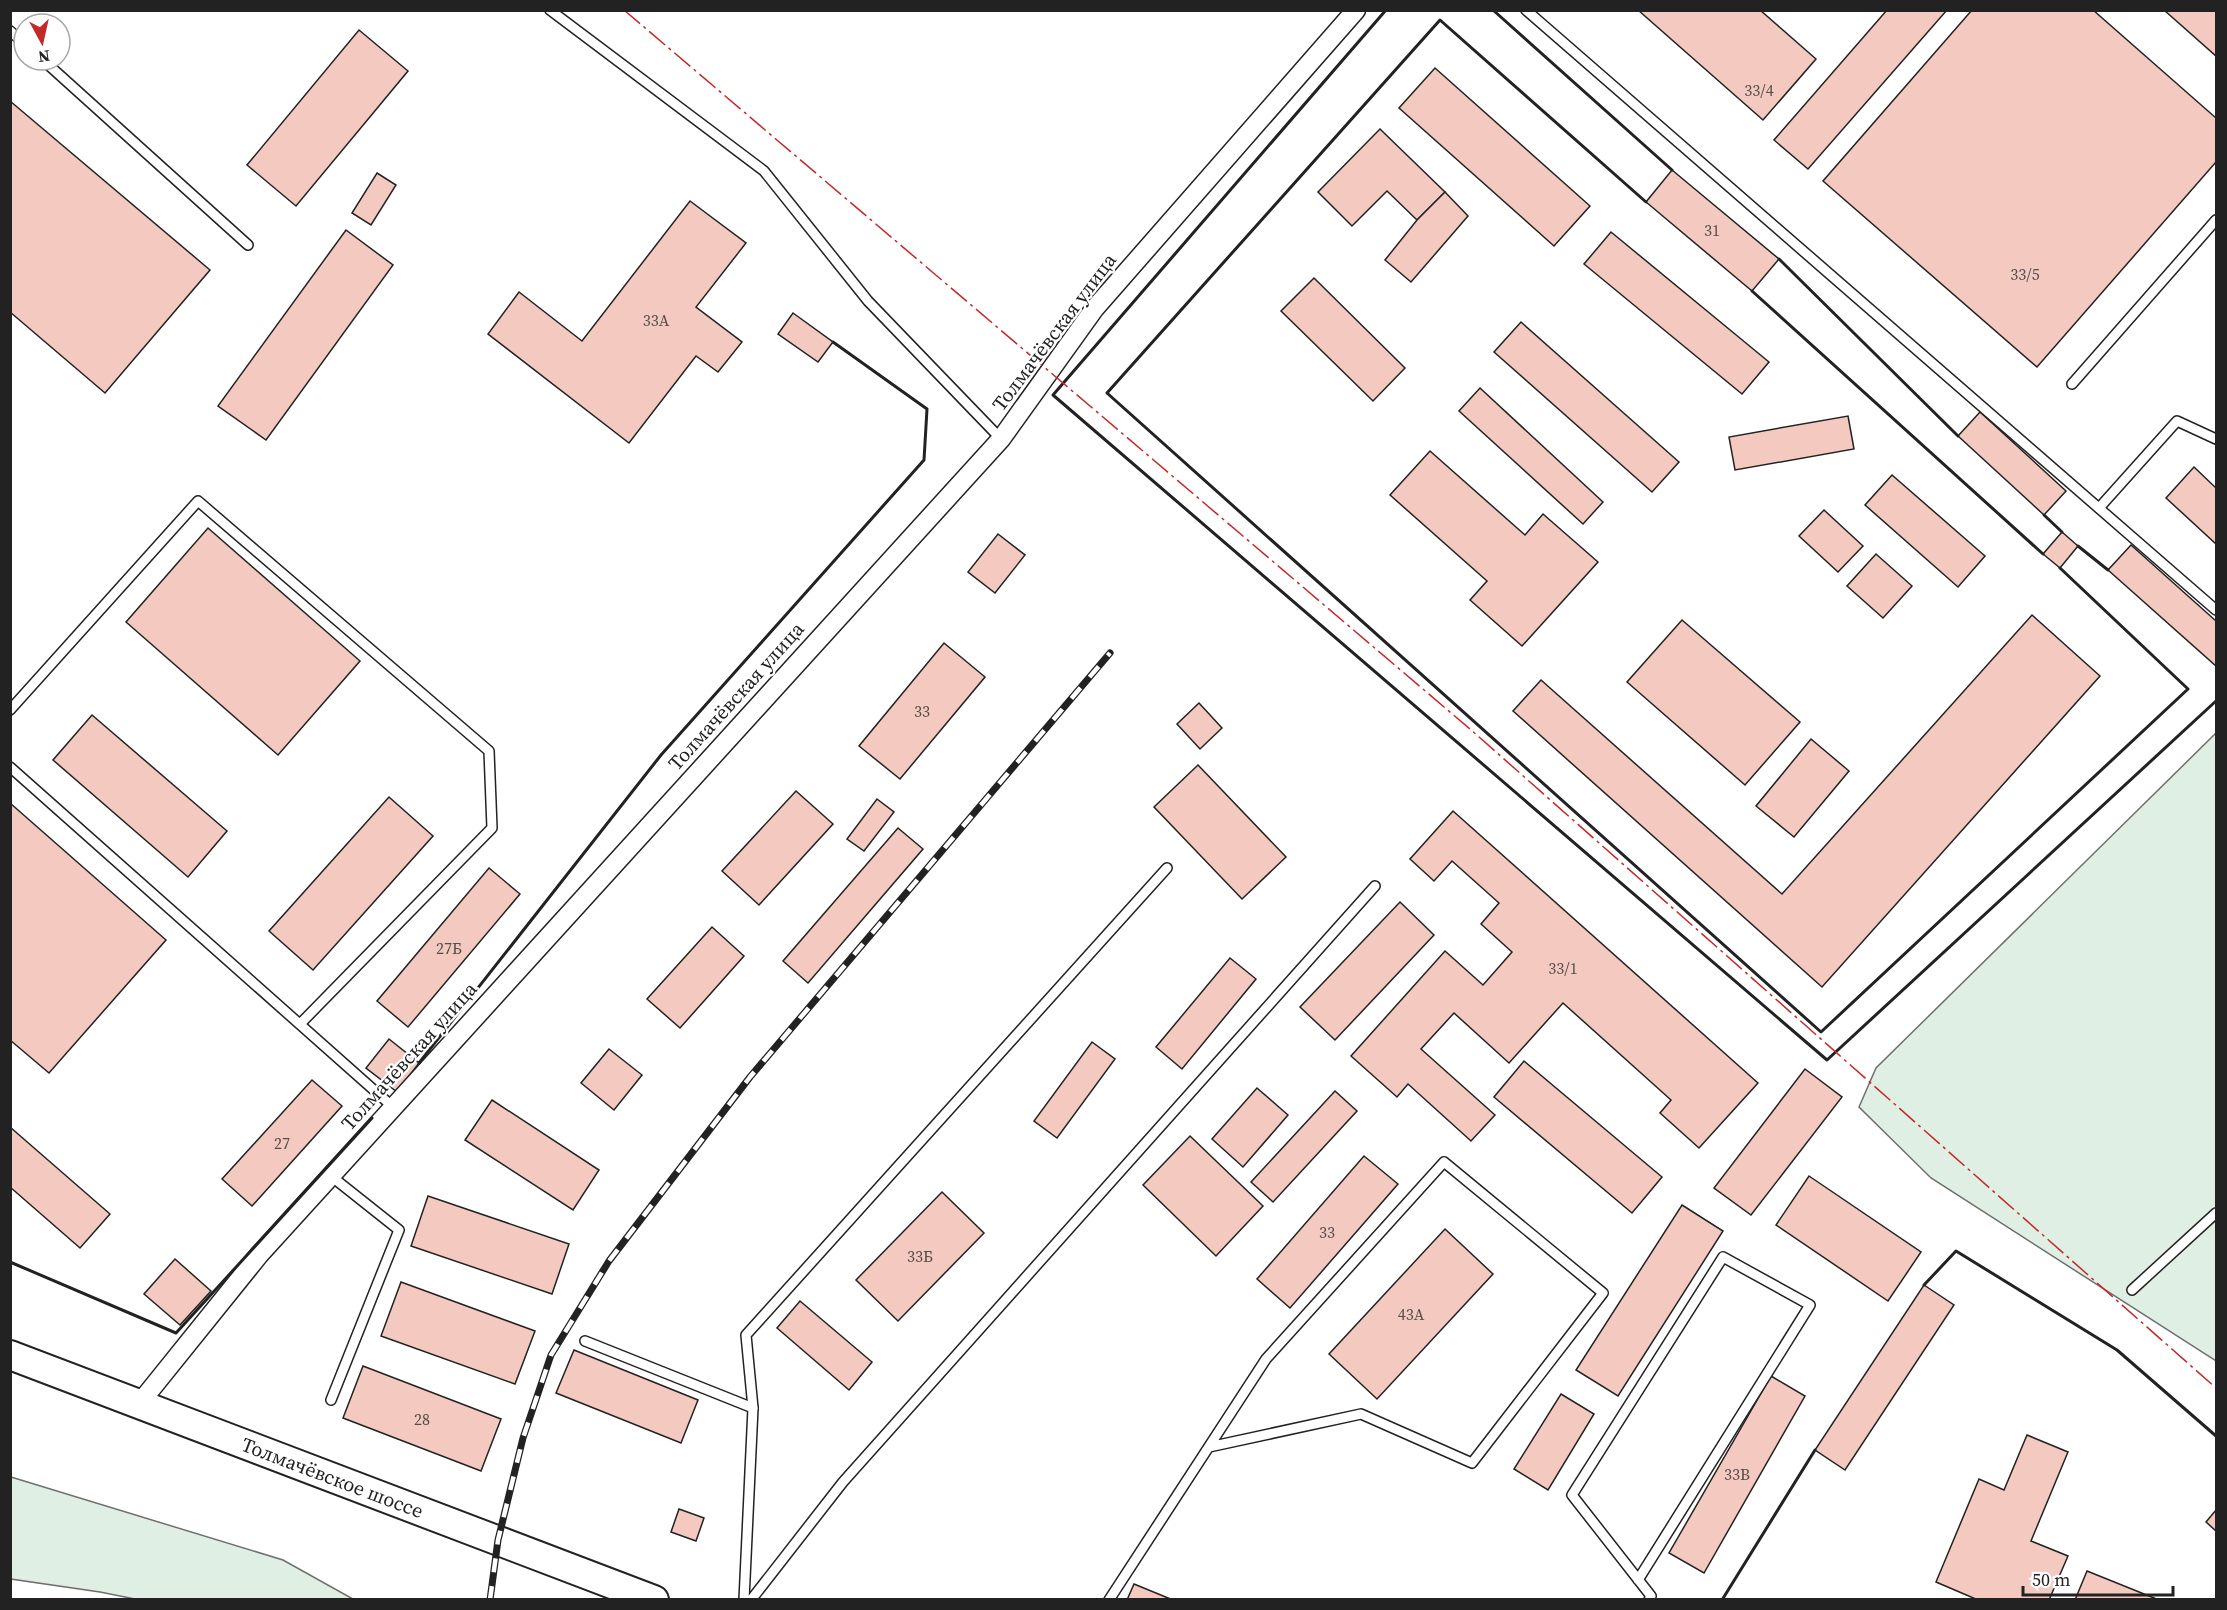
<svg xmlns="http://www.w3.org/2000/svg" width="2227" height="1610" font-family="'Source Serif 4',serif">
	<style>
		.green { fill: #e0efe3; stroke: #6f6f6f; stroke-width: 1.5 }
		.building { fill: #f3c9c0; stroke: #222; stroke-width: 1.5 }
		.lines { fill: none; stroke-linecap: round; stroke-linejoin: round }
		.lane-casing { stroke: #222; stroke-width: 12 }
		.street-casing { stroke: #222; stroke-width: 21 }
		.primary-casing { stroke: #222; stroke-width: 32 }
		.lane { stroke: #fff; stroke-width: 9 }
		.street { stroke: #fff; stroke-width: 18 }
		.primary { stroke: #fff; stroke-width: 28 }
		.rail-casing { stroke: #222; stroke-width: 7 }
		.rail { stroke: #fff; stroke-width: 4.5; stroke-dasharray: 14; stroke-linecap: butt }
		.wall { stroke: #222; stroke-width: 3 }
		.power { stroke: #c62828; stroke-width: 1.5; stroke-dasharray: 21 4.5 3 4.5; stroke-linecap: butt }
		.labels { text-anchor: middle; stroke-width: 4.5; stroke-linejoin: round; paint-order: stroke }
		.number-label { font-size: 16px; fill: #564c4a }
		.street-label { font-size: 20px; fill: #222; stroke: #fff }
	</style>
	<rect width="100%" height="100%" fill="#fff"/>
	<g class="green">
		<polygon points="2216,733 2216,1361 1931,1178 1859,1107 1876,1068"/>
		<polygon points="11,1477 283,1560 353,1599 135,1599 100,1592 11,1579"/>
	</g>
	<g class="building">
		<polygon points="1638,10 1760,10 1816,59 1763,120"/>
		<polygon points="1887,10 1947,10 1808,169 1774,140"/>
		<polygon points="1972,10 2093,10 2216,118 2216,162 2037,367 1823,181"/>
		<polygon points="2164,10 2216,10 2216,56"/>
		<polygon points="359,30 408,71 296,206 247,165"/>
		<polygon points="1435,68 1590,206 1554,246 1399,108"/>
		<polygon points="10,101 210,270 105,393 10,312"/>
		<polygon points="1380,129 1445,192 1417,220 1387,191 1352,226 1318,192"/>
		<polygon points="1672,170 1779,259 1752,291 1646,202"/>
		<polygon points="377,173 396,185 371,225 352,213"/>
		<polygon points="1445,192 1468,216 1411,282 1385,260 1417,220"/>
		<polygon points="690,201 746,243 696,307 742,342 718,372 696,356 629,443 488,334 519,292 582,341"/>
		<polygon points="346,230 393,265 266,440 218,406"/>
		<polygon points="1611,232 1769,362 1742,394 1584,264"/>
		<polygon points="1314,278 1405,368 1373,401 1281,311"/>
		<polygon points="793,313 833,342 818,362 778,334"/>
		<polygon points="1521,322 1679,462 1652,492 1494,352"/>
		<polygon points="1480,388 1603,502 1583,524 1459,411"/>
		<polygon points="1980,412 2066,491 2044,515 1958,436"/>
		<polygon points="1848,416 1854,449 1735,470 1729,437"/>
		<polygon points="1430,451 1525,535 1543,514 1598,562 1522,646 1470,600 1487,581 1390,495"/>
		<polygon points="2194,467 2216,488 2216,544 2166,498"/>
		<polygon points="1892,475 1985,556 1958,587 1865,505"/>
		<polygon points="1824,510 1863,546 1838,572 1799,536"/>
		<polygon points="208,528 360,661 278,755 126,622"/>
		<polygon points="2062,532 2078,546 2060,568 2043,554"/>
		<polygon points="998,534 1025,555 995,593 968,572"/>
		<polygon points="2131,545 2216,621 2216,666 2108,570"/>
		<polygon points="1876,554 1912,586 1883,618 1847,586"/>
		<polygon points="2032,615 2100,676 1822,987 1513,711 1541,680 1782,894"/>
		<polygon points="1682,620 1800,722 1745,785 1627,682"/>
		<polygon points="944,643 985,677 900,779 859,746"/>
		<polygon points="1199,703 1222,728 1200,749 1177,724"/>
		<polygon points="92,715 227,831 188,877 53,760"/>
		<polygon points="1811,739 1849,771 1794,837 1756,806"/>
		<polygon points="1198,765 1286,857 1242,899 1154,807"/>
		<polygon points="796,791 833,824 759,905 722,871"/>
		<polygon points="389,797 433,836 313,970 269,931"/>
		<polygon points="877,799 894,812 864,851 847,839"/>
		<polygon points="10,803 166,940 49,1073 10,1040"/>
		<polygon points="1453,811 1758,1083 1699,1148 1660,1113 1671,1100 1563,1003 1509,1063 1454,1013 1421,1049 1495,1115 1471,1141 1408,1084 1397,1097 1351,1056 1445,951 1483,985 1512,952 1481,924 1499,903 1452,861 1434,881 1410,859"/>
		<polygon points="898,828 923,849 808,983 783,961"/>
		<polygon points="489,868 520,894 408,1027 377,1001"/>
		<polygon points="1400,902 1434,935 1335,1040 1300,1007"/>
		<polygon points="712,927 744,956 680,1028 647,999"/>
		<polygon points="1230,958 1256,979 1182,1069 1156,1047"/>
		<polygon points="389,1039 419,1063 397,1092 366,1068"/>
		<polygon points="1092,1042 1115,1059 1057,1138 1034,1121"/>
		<polygon points="609,1049 642,1075 614,1110 581,1083"/>
		<polygon points="1524,1061 1662,1177 1632,1213 1494,1097"/>
		<polygon points="1805,1069 1842,1097 1751,1215 1714,1188"/>
		<polygon points="312,1080 342,1106 252,1206 222,1179"/>
		<polygon points="1257,1088 1288,1115 1243,1167 1212,1139"/>
		<polygon points="1335,1091 1357,1111 1273,1202 1251,1182"/>
		<polygon points="492,1100 599,1170 573,1210 465,1140"/>
		<polygon points="10,1127 110,1214 80,1248 10,1187"/>
		<polygon points="1190,1136 1263,1206 1216,1256 1143,1185"/>
		<polygon points="1364,1156 1398,1184 1290,1308 1257,1279"/>
		<polygon points="1809,1176 1921,1252 1888,1301 1776,1225"/>
		<polygon points="942,1192 984,1233 898,1321 856,1280"/>
		<polygon points="428,1196 569,1244 552,1294 411,1246"/>
		<polygon points="1682,1205 1723,1231 1618,1396 1576,1370"/>
		<polygon points="1445,1229 1493,1274 1377,1399 1329,1354"/>
		<polygon points="175,1259 211,1291 180,1325 144,1294"/>
		<polygon points="401,1282 535,1331 515,1384 381,1336"/>
		<polygon points="1924,1285 1954,1305 1845,1470 1815,1450"/>
		<polygon points="800,1301 872,1362 849,1390 777,1328"/>
		<polygon points="574,1350 698,1400 681,1443 556,1393"/>
		<polygon points="363,1366 501,1419 481,1471 343,1418"/>
		<polygon points="1771,1376 1805,1396 1704,1573 1669,1553"/>
		<polygon points="1561,1394 1594,1414 1548,1490 1514,1469"/>
		<polygon points="2027,1435 2068,1452 2031,1541 2068,1556 2049,1600 1978,1600 1936,1582 1979,1479 2004,1490"/>
		<polygon points="679,1509 704,1518 696,1541 671,1532"/>
		<polygon points="2216,1510 2216,1531 2206,1522"/>
		<polygon points="2087,1571 2159,1600 2075,1600"/>
		<polygon points="1134,1584 1173,1600 1127,1600"/>
	</g>
	<g class="lines">
		<g class="lane-casing">
			<g id="lane">
				<polyline points="550,10 764,171 868,301 1001,439"/>
				<polyline points="1526,10 2216,610"/>
				<polyline points="10,31 24,43"/>
				<polyline points="43,60 248,245"/>
				<polyline points="2072,384 2216,220"/>
				<polyline points="2099,508 2177,421 2216,439"/>
				<polyline points="10,710 198,501 489,751 492,828 300,1024"/>
				<polyline points="10,767 393,1107"/>
				<polyline points="2132,1290 2216,1213"/>
				<polyline points="585,1341 753,1408"/>
				<polyline points="331,1400 399,1230 331,1176"/>
				<polyline points="1638,1580 1810,1305 1723,1257 1572,1495 1651,1596 1649,1600"/>
				<polyline points="744,1600 753,1408 746,1335 1167,868"/>
				<polyline points="751,1600 843,1482 1375,886"/>
				<polyline points="1109,1600 1266,1359 1444,1162 1603,1293 1472,1463 1361,1414 1209,1447"/>
			</g>
		</g>
		<g class="street-casing">
			<polyline id="street" points="139,1404 259,1255 1001,439 1095,308 1356,10"/>
		</g>
		<g class="primary-casing">
			<g id="primary">
				<path id="s1" d="M10 1355 654 1600"/>
			</g>
		</g>
		<use href="#lane" class="lane"/>
		<use href="#street" class="street"/>
		<use href="#primary" class="primary"/>
		<g class="rail-casing">
			<polyline id="rail" points="490,1600 498,1540 523,1438 551,1355 609,1261 750,1077 1110,653"/>
		</g>
		<use href="#rail" class="rail"/>
		<g class="wall">
			<polyline points="1386,10 1053,395 1827,1060 2216,701"/>
			<polyline points="1493,10 1672,170"/>
			<polyline points="1646,202 1440,20 1107,393 1821,1032 2188,689 2060,568"/>
			<polyline points="1779,259 1958,436"/>
			<polyline points="1752,291 2043,554"/>
			<polyline points="2044,515 2062,532"/>
			<polyline points="2078,546 2108,570"/>
			<polyline points="419,1063 661,755 924,460 927,409 833,342"/>
			<polyline points="10,1262 176,1333 372,1118"/>
			<polyline points="1924,1285 1956,1251 2117,1350 2216,1436"/>
			<polyline points="1722,1600 1815,1450"/>
		</g>
		<polyline class="power" points="624,10 1470,729 2216,1388"/>
	</g>
	<g class="labels">
		<g class="number-label">
			<text x="1759" y="96">33/4</text>
			<text x="1712" y="236">31</text>
			<text x="2025" y="280">33/5</text>
			<text x="656" y="326">33А</text>
			<text x="922" y="717">33</text>
			<text x="449" y="954">27Б</text>
			<text x="1563" y="974">33/1</text>
			<text x="282" y="1149">27</text>
			<text x="1327" y="1238">33</text>
			<text x="920" y="1262">33Б</text>
			<text x="1411" y="1320">43А</text>
			<text x="422" y="1425">28</text>
			<text x="1737" y="1480">33В</text>
		</g>
		<g class="street-label">
			<text transform="translate(1054 332) rotate(-53)" y="7">Толмачёвская улица</text>
			<text transform="translate(736 696) rotate(-48)" y="7">Толмачёвская улица</text>
			<text transform="translate(409 1056) rotate(-48)" y="7">Толмачёвская улица</text>
			<text dy="7" stroke="none"><textPath href="#s1" startOffset="345">Толмачёвское шоссе</textPath></text>
		</g>
	</g>
	<rect width="2227" height="1610" fill="none" stroke="#222222" stroke-width="24"/>
	<g transform="translate(42 42) rotate(172)"><circle r="28" fill="#ffffff" stroke="#a7a7a7" stroke-width="1.5"/>
	<path d="M0-4.5L10 22L0 15L-10 22Z" fill="#c62828"/>
	<text y="-9" font-size="16" font-weight="bold" text-anchor="middle" fill="#222222">N</text>
	</g>
	<path d="M2023 1586v9h150v-9" fill="none" stroke="#222222" stroke-width="3"/>
	<text x="2032" y="1586" font-size="18" fill="#222222" stroke="#ffffff" stroke-width="4.5" paint-order="stroke">50 m</text>
</svg>
